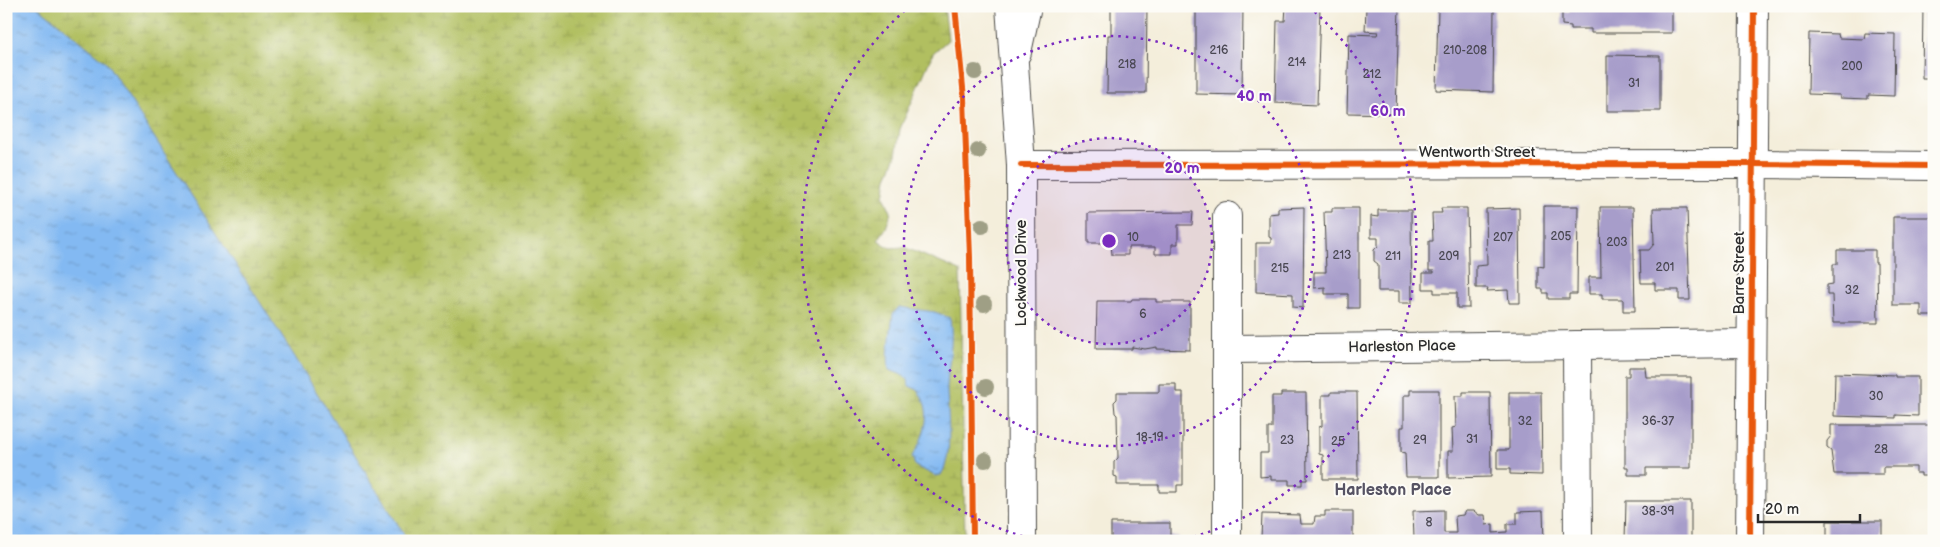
<svg xmlns="http://www.w3.org/2000/svg" width="1940" height="547" font-family="'Balsamiq Sans',sans-serif">
	<style>
		.wetland { fill: url(#wetland-marsh); stroke: #6e7546 }
		.water { fill: url(#water-ripples); stroke: #57728e }
		.building { fill: #a79dca }
		.lines { fill: none; stroke-linecap: round; stroke-linejoin: round }
		.minor-casing { stroke: #494845; stroke-width: 30 }
		.major-casing { stroke: #494845; stroke-width: 30 }
		.minor { stroke: #fff; stroke-width: 28 }
		.major { stroke: #fff; stroke-width: 28 }
		.cycleway-casing { stroke: #fdfcf7; stroke-width: 9 }
		.cycleway { stroke: #e8590c; stroke-width: 6 }
		.tree { fill: #9f9f85 }
		.ring { fill: none; stroke: #7b2cbf; stroke-width: 2.5; stroke-dasharray: 2.5 5 }
		.labels { text-anchor: middle; stroke-width: 4; stroke-linejoin: round; paint-order: stroke }
		.number-label { font-size: 12px; fill: #4a4853 }
		.street-label { font-size: 15px; fill: #2b2b2b; stroke: #fdfcf7 }
		.neighbourhood-label { font-size: 16px; font-weight: bold; fill: #565363; stroke: #fdfcf7 }
		.centre { fill: #7b2cbf; stroke: #fdfcf7; stroke-width: 2.5 }
		.ring-label { font-size: 15px; text-anchor: middle; font-weight: bold; fill: #7b2cbf; stroke: #fdfcf7; stroke-width: 4; stroke-linejoin: round; paint-order: stroke }
	</style>
	<defs>
		<pattern id="wetland-marsh" width="20" height="14" patternUnits="userSpaceOnUse" patternTransform="scale(1.25)"><rect width="20" height="14" fill="#b1bf61"/><path d="M1 5h8M5 5V1M11 12h8M15 12V8" fill="none" stroke="#98a454"/></pattern>
		<pattern id="water-ripples" width="26" height="14" patternUnits="userSpaceOnUse" patternTransform="scale(1.25)"><rect width="26" height="14" fill="#83b9f2"/><path d="M2 4q2-2 4 0t4 0M15 11q2-2 4 0t4 0" fill="none" stroke="#6b97c4"/></pattern>
	</defs>
	<rect width="100%" height="100%" fill="#fdfcf7"/>
	<filter id="ink" filterUnits="userSpaceOnUse"><feTurbulence type="fractalNoise" baseFrequency=".02" numOctaves="2"/><feDisplacementMap in="SourceGraphic" scale="10" xChannelSelector="R" yChannelSelector="G"/><feConvolveMatrix kernelMatrix="1 2 1 2 8 2 1 2 1" color-interpolation-filters="sRGB"/></filter>
	<filter id="wash" filterUnits="userSpaceOnUse"><feTurbulence type="fractalNoise" baseFrequency=".0096" numOctaves="4" result="noise"/><feDisplacementMap in="SourceGraphic" scale="20" xChannelSelector="R" yChannelSelector="G"/><feGaussianBlur stdDeviation="1.12" result="paint"/><feColorMatrix in="noise" values="0 0 0 0 0 0 0 0 0 0 0 0 0 0 0 0 0 1.4 0 .05"/><feComposite in="paint" operator="in"/></filter>
	<g filter="url(#wash)">
		<rect width="100%" height="100%" fill="#f4eedb"/>
		<polygon class="wetland" points="6,6 944,6 948,40 933,53 900,129 896,155 887,178 884,196 891,212 886,228 878,240 890,248 904,247 960,271 965,541 145,541 6,64"/>
		<g class="water">
			<polygon points="6,6 37,6 106,62 293,354 408,541 6,541"/>
			<path d="M899 307 935 312 950 318C954 341 948 364 947 387 947 412 954 454 941 475L936 476 915 466 912 456C921 444 930 421 925 405 924 400 920 395 918 390L909 386 908 379 900 374 889 370 888 355 893 314Z"/>
		</g>
		<g id="blocks">
			<g class="building">
				<polygon points="1111,6 1147,6 1146,93 1107,93 1108,35 1111,35"/>
				<polygon points="1196,6 1243,6 1242,95 1196,94"/>
				<polygon points="1286,6 1320,6 1317,105 1275,103 1277,21 1285,21"/>
				<polygon points="1351,6 1399,6 1396,114 1347,113 1349,34 1377,35 1378,32 1365,31 1366,8 1351,8"/>
				<polygon points="1570,6 1672,6 1672,33 1591,33 1591,29 1571,29 1571,26 1562,25 1562,12 1570,12"/>
				<polygon points="1923,7 1934,7 1934,78 1922,78"/>
				<polygon points="1438,8 1494,9 1493,92 1436,90"/>
				<polygon points="1809,33 1838,34 1839,38 1864,39 1865,33 1895,34 1894,96 1868,95 1868,99 1840,98 1840,95 1808,94"/>
				<polygon points="1607,55 1660,56 1660,111 1607,111"/>
				<polygon points="1544,206 1578,206 1577,294 1569,294 1569,299 1548,299 1548,293 1543,293 1543,289 1538,289 1538,266 1544,267"/>
				<polygon points="1304,207 1303,308 1293,307 1293,294 1256,292 1256,243 1271,243 1271,238 1269,237 1269,214 1278,213 1278,208"/>
				<polygon points="1600,207 1633,207 1635,311 1623,311 1623,299 1602,299 1602,294 1589,294 1589,277 1601,277"/>
				<polygon points="1332,208 1359,208 1359,308 1348,308 1348,294 1325,294 1325,287 1314,288 1314,272 1326,272 1324,212 1332,212"/>
				<polygon points="1441,208 1467,208 1469,308 1457,308 1457,293 1434,293 1434,289 1423,289 1423,273 1434,273 1434,271 1429,271 1429,241 1433,241 1432,213 1442,213"/>
				<polygon points="1519,208 1520,303 1509,303 1508,290 1487,291 1488,288 1476,288 1476,266 1487,265 1486,209"/>
				<polygon points="1653,208 1687,208 1690,300 1679,300 1679,290 1655,290 1655,283 1641,283 1640,250 1649,250 1654,244"/>
				<polygon points="1378,210 1411,210 1412,303 1399,303 1399,291 1378,291 1378,264 1374,261 1374,250 1378,246 1378,238 1371,238 1371,216 1378,217"/>
				<polygon points="1193,212 1192,225 1178,225 1178,244 1172,244 1172,254 1155,254 1155,247 1128,247 1128,255 1112,255 1111,243 1088,243 1088,213"/>
				<polygon points="1893,217 1934,217 1934,316 1921,316 1921,305 1893,305"/>
				<polygon points="1837,250 1875,250 1875,263 1877,263 1878,323 1833,323 1832,295 1827,295 1827,285 1833,284 1833,264 1837,264"/>
				<polygon points="1132,299 1156,299 1156,302 1190,302 1190,350 1157,349 1157,347 1145,349 1132,347 1132,349 1096,349 1097,301 1131,301"/>
				<polygon points="1629,367 1645,367 1646,377 1691,377 1691,468 1646,468 1646,475 1628,475 1628,467 1625,467 1625,376 1629,376"/>
				<polygon points="1835,373 1895,375 1895,377 1918,377 1918,416 1896,415 1896,418 1834,416"/>
				<polygon points="1159,384 1176,384 1176,392 1183,392 1183,485 1177,485 1177,492 1159,492 1159,485 1117,485 1117,477 1114,476 1114,462 1118,458 1117,415 1115,413 1114,402 1117,399 1117,392 1159,392"/>
				<polygon points="1410,390 1439,390 1439,477 1406,477 1405,453 1401,452 1401,427 1404,427 1404,395 1410,395"/>
				<polygon points="1331,392 1357,392 1358,479 1323,479 1323,455 1319,454 1319,427 1322,426 1322,395 1331,395"/>
				<polygon points="1463,392 1490,392 1491,477 1448,478 1448,451 1453,451 1452,428 1456,427 1455,396 1463,396"/>
				<polygon points="1509,392 1541,392 1542,475 1510,474 1510,469 1497,469 1497,450 1509,450"/>
				<polygon points="1281,393 1306,393 1307,480 1302,480 1302,485 1289,485 1289,480 1271,480 1271,476 1260,477 1260,453 1268,453 1268,428 1272,428 1272,396 1281,396"/>
				<polygon points="1831,425 1934,425 1934,476 1921,476 1921,473 1916,473 1916,467 1883,467 1883,474 1834,474 1831,451 1827,448 1827,441 1831,436"/>
				<polygon points="1626,501 1691,501 1691,541 1625,541"/>
				<polygon points="1444,510 1444,533 1456,533 1455,516 1463,515 1465,511 1474,511 1479,515 1485,515 1486,525 1493,524 1493,533 1507,532 1507,524 1517,524 1517,512 1543,511 1544,541 1410,541 1410,539 1414,539 1413,511"/>
				<polygon points="1325,511 1353,511 1353,541 1259,541 1259,538 1261,538 1262,514 1300,515 1301,524 1314,524 1315,516 1325,516"/>
				<rect x="1827" y="521" width="55" height="20"/>
				<polygon points="1111,523 1170,523 1170,536 1179,537 1179,541 1111,541"/>
			</g>
		</g>
	</g>
	<g filter="url(#ink)">
		<use href="#blocks" fill-opacity="0" stroke="#494845" stroke-width="1"/>
		<g class="lines">
			<g class="minor-casing">
				<g id="minor">
					<polyline points="1017,52 1027,6"/>
					<polyline points="1021,165 1752,164 1934,166"/>
					<polyline points="1577,345 1578,541"/>
					<polyline points="1227,349 1751,343"/>
					<polyline points="1227,541 1227,216"/>
					<polyline points="1750,541 1754,6"/>
				</g>
			</g>
			<g class="major-casing">
				<polyline id="major" points="1010,6 1021,165 1022,541"/>
			</g>
			<use href="#minor" class="minor"/>
			<use href="#major" class="major"/>
			<g class="cycleway-casing">
				<g id="cycleway">
					<polyline points="955,6 964,98 970,257 973,541"/>
					<polyline points="1021,165 1752,164 1934,166"/>
					<polyline points="1750,541 1754,6"/>
				</g>
			</g>
			<use href="#cycleway" class="cycleway"/>
		</g>
		<g class="tree">
			<circle cx="975" cy="72" r="8"/>
			<circle cx="978" cy="151" r="8"/>
			<circle cx="982" cy="226" r="8"/>
			<circle cx="984" cy="304" r="8"/>
			<circle cx="986" cy="387" r="8"/>
			<circle cx="985" cy="460" r="8"/>
		</g>
	</g>
	<circle cx="1109" cy="241" r="103" fill="#7b2cbf" fill-opacity=".12"/>
	<g class="ring">
		<circle cx="1109" cy="241" r="103"/>
		<circle cx="1109" cy="241" r="205"/>
		<path d="M1037 540A308 308 0 0 1 909 7M1309 7A308 308 0 0 1 1181 540"/>
	</g>
	<g class="labels">
		<g class="number-label">
			<text x="1219" y="54">216</text>
			<text x="1465" y="54">210-208</text>
			<text x="1297" y="66">214</text>
			<text x="1127" y="68">218</text>
			<text x="1852" y="70">200</text>
			<text x="1372" y="78">212</text>
			<text x="1634" y="87">31</text>
			<text x="1561" y="240">205</text>
			<text x="1133" y="241">10</text>
			<text x="1503" y="241">207</text>
			<text x="1617" y="246">203</text>
			<text x="1342" y="259">213</text>
			<text x="1393" y="260">211</text>
			<text x="1449" y="260">209</text>
			<text x="1665" y="271">201</text>
			<text x="1280" y="272">215</text>
			<text x="1852" y="294">32</text>
			<text x="1143" y="318">6</text>
			<text x="1876" y="400">30</text>
			<text x="1525" y="425">32</text>
			<text x="1658" y="425">36-37</text>
			<text x="1150" y="441">18-19</text>
			<text x="1472" y="443">31</text>
			<text x="1287" y="444">23</text>
			<text x="1420" y="444">29</text>
			<text x="1338" y="445">25</text>
			<text x="1881" y="453">28</text>
			<text x="1658" y="515">38-39</text>
			<text x="1429" y="526">8</text>
		</g>
		<g class="street-label">
			<text x="1477" y="157">Wentworth Street</text>
			<text transform="translate(1021 273) rotate(-90)" y="5">Lockwood Drive</text>
			<text transform="translate(1739 273) rotate(-90)" y="5">Barre Street</text>
			<text transform="translate(1402 346) rotate(-1)" y="5">Harleston Place</text>
		</g>
		<g class="neighbourhood-label">
			<text x="1393" y="495">Harleston Place</text>
		</g>
	</g>
	<circle cx="1109" cy="241" r="8" class="centre"/>
	<g class="ring-label">
		<text x="1254" y="101">40 m</text>
		<text x="1388" y="116">60 m</text>
		<text x="1182" y="173">20 m</text>
	</g>
	<rect width="1940" height="547" fill="none" stroke="#fdfcf7" stroke-width="25"/>
	<path d="M1758 514v8h102v-8" fill="none" stroke="#2b2b2b" stroke-width="2.5"/>
	<text x="1765" y="514" font-size="15" fill="#2b2b2b" stroke="#fdfcf7" stroke-width="4" paint-order="stroke">20 m</text>
</svg>
